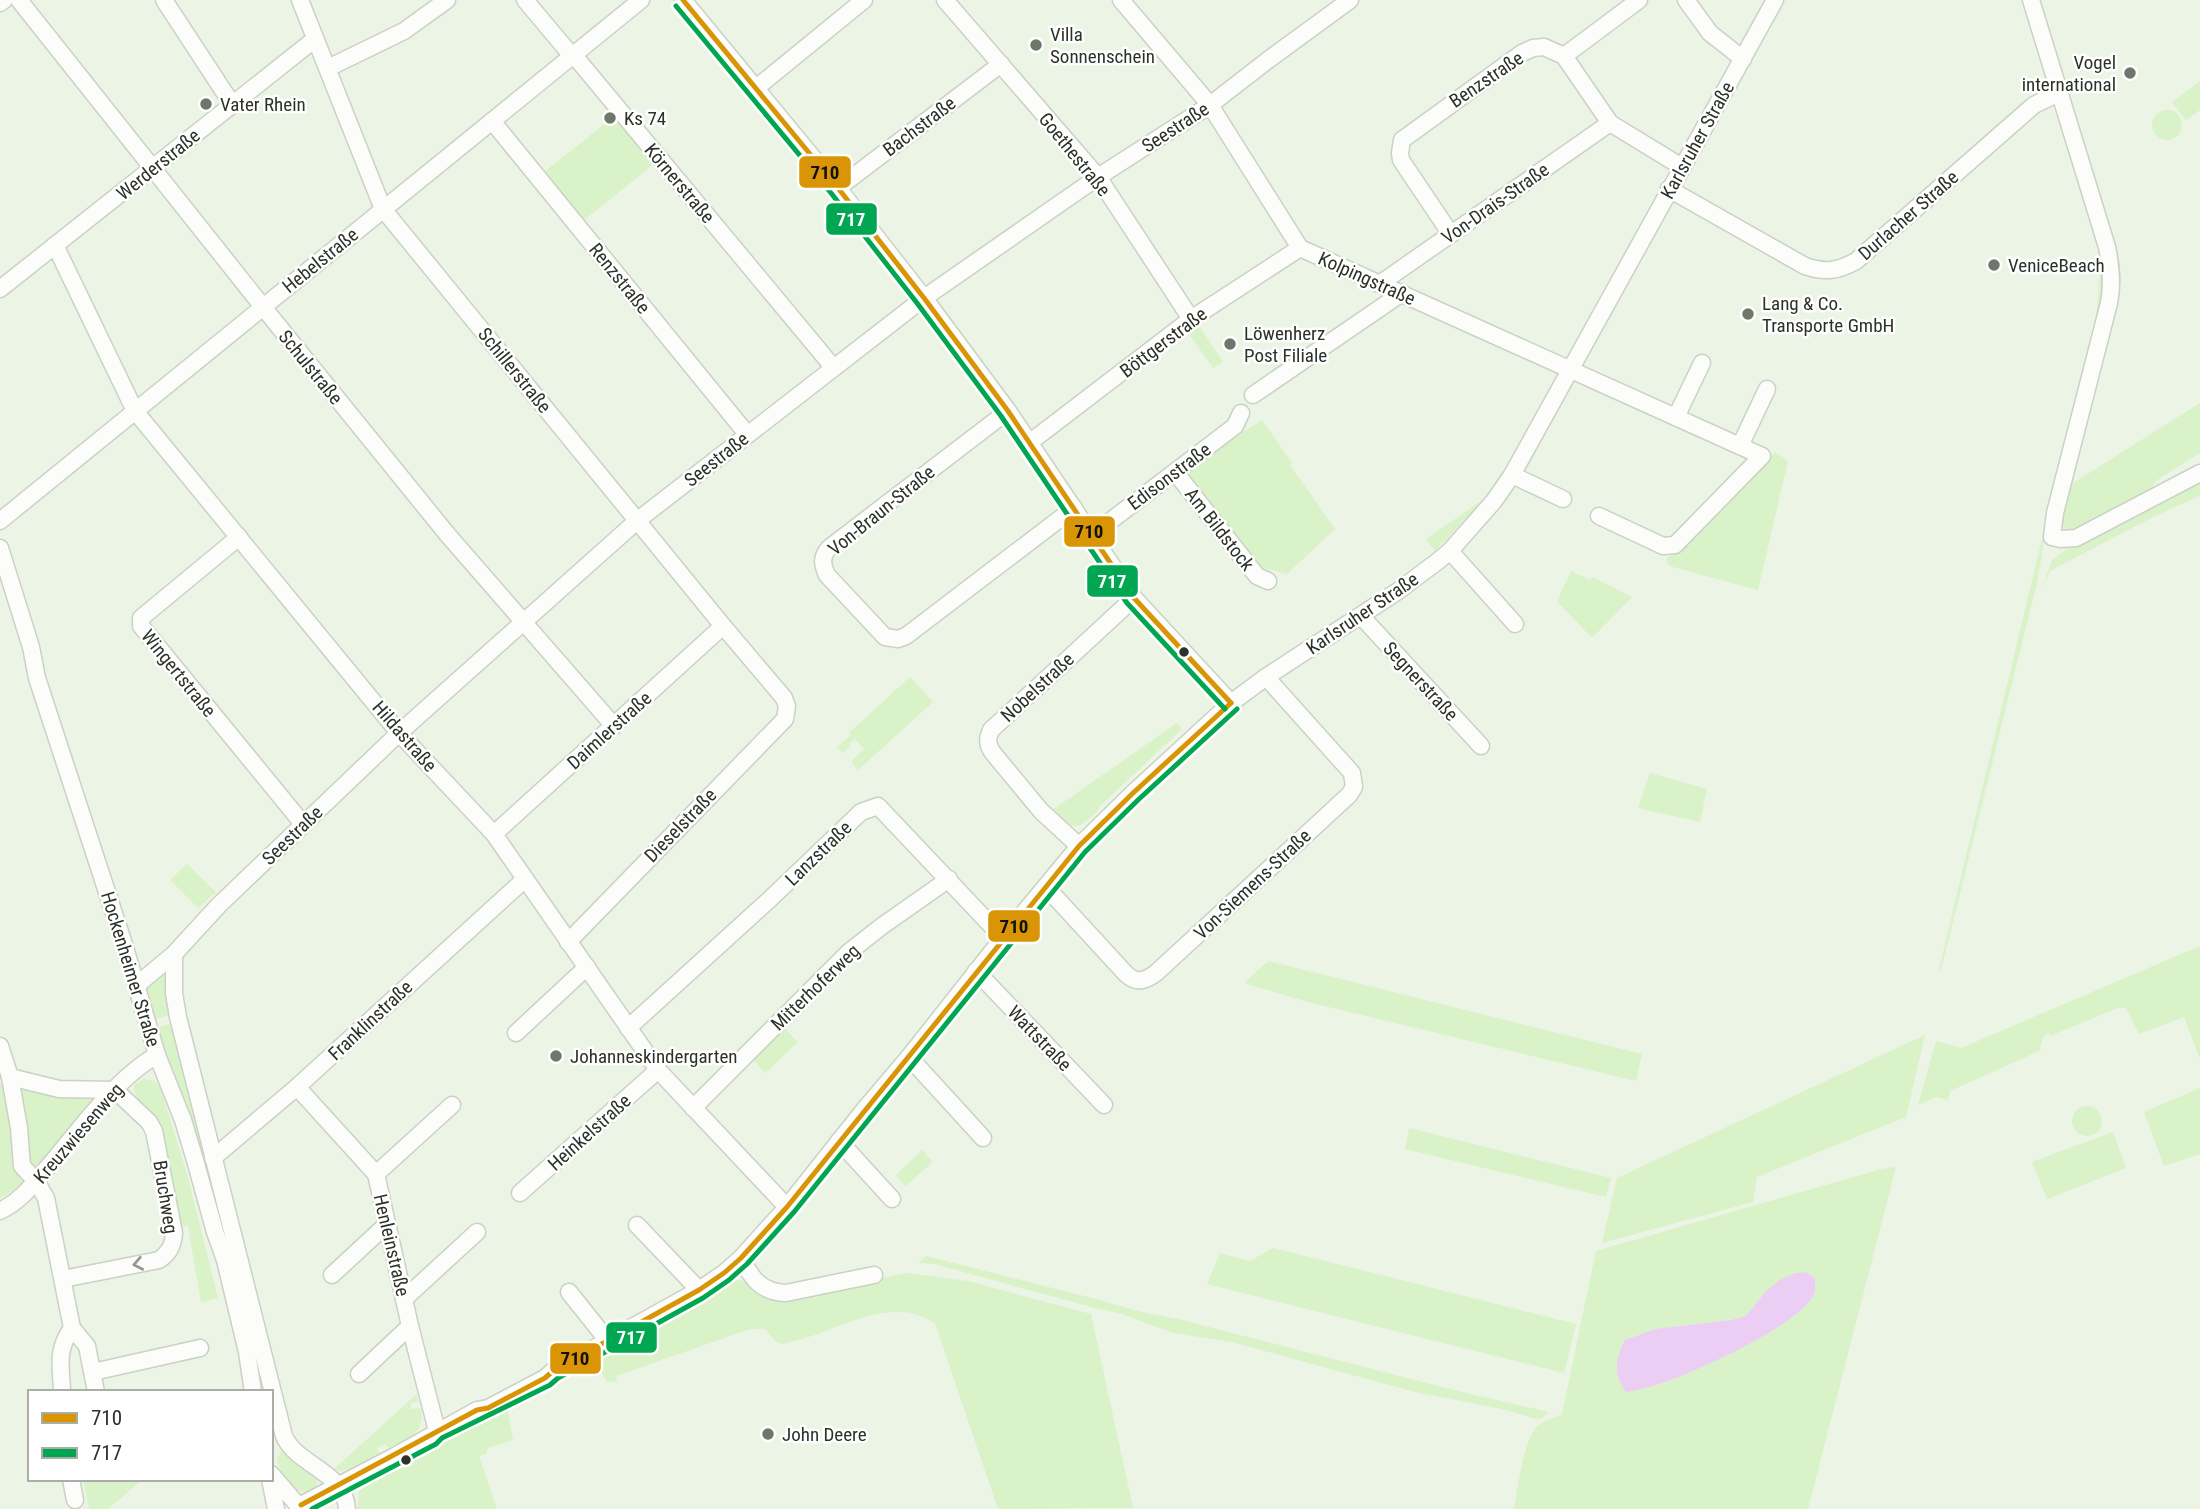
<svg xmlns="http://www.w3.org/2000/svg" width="2200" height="1509" font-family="'Roboto Condensed',sans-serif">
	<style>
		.green { fill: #daf2c8; fill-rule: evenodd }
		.water { fill: #eccef4 }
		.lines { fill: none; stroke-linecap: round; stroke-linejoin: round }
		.minor-casing { stroke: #cad1c5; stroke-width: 19 }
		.minor { stroke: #fcfdfb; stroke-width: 16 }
		.bus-1-casing { stroke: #fff; stroke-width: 10 }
		.bus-2-casing { stroke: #fff; stroke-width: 10 }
		.bus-1 { stroke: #d99506; stroke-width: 5 }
		.bus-2 { stroke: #00a651; stroke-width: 5 }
		.oneway { stroke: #949892 }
		.poi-dot { fill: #6f766a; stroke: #fff; stroke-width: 2.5 }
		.bus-dot { fill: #2c3228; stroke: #fff; stroke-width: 2.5 }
		.labels { text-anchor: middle; stroke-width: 5; stroke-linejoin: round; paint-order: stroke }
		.poi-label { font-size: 19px; fill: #2c3228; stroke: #fff; text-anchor: start }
		.street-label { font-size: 19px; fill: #2c3228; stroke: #fff }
		.line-badge { stroke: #fff; stroke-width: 2.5 }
		.badge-label { font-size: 19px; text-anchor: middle; font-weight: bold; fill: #fff }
		.pale-badge-label { font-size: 19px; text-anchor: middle; font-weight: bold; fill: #111 }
	</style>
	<rect width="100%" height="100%" fill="#ebf4e5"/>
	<g class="green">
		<polygon points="2200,81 2200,110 2186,120 2172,102"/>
		<circle cx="2167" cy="125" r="15"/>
		<polygon points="607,122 612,127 619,122 654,164 584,220 544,172"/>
		<polygon points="2105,264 2106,292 2066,447 2044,541 2037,583 1941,970 1939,969 2051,501 2091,340 2097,309 2100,269"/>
		<polygon points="1198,324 1223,362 1213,368 1187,331"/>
		<polygon points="2200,403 2200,453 2154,482 2153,486 2157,488 2071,532 2062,526 2060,521 2070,485"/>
		<path d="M1262 420 1292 463 1290 465 1335 529 1287 574 1257 566 1182 473 1204 458 1207 460 1215 454 1213 451C1228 439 1246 431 1262 420Z"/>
		<polygon points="1775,452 1788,461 1758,590 1669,566 1666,559 1694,535"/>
		<polygon points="2200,478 2200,496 2155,516 2050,571 2042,589 2052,560 2067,549"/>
		<polygon points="1484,499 1435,551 1426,539"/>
		<polygon points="1571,571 1590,580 1592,577 1632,597 1592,638 1557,601"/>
		<polygon points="910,677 933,702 858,770 852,763 852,760 864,749 852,736 854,740 849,743 851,746 842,753 837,747 851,735 849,733"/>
		<path d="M1177 723 1182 729 1099 807 1098 811C1076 831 1073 832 1054 809Z"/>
		<polygon points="1650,773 1707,789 1700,822 1638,808"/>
		<polygon points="187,864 216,892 198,908 170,880"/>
		<polygon points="2200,946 2200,1059 2184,1017 2139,1034 2126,1008 2118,1008 2050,1036 2049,1033 2045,1035 2040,1046 2041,1050 1950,1091 1948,1100 1936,1097 1918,1105 1936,1041 1961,1048"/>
		<polygon points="1268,961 1642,1054 1636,1081 1308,1002 1244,983"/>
		<polygon points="163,975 167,976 172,1015 152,1020 145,987"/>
		<polygon points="174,1023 268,1392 259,1392 175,1088 156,1028"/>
		<polygon points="782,1026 798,1042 765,1073 750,1056"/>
		<polygon points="1925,1035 1906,1117 1757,1177 1753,1202 1602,1243 1617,1178"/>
		<path d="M144 1079 154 1081 160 1087 187 1174 218 1298 201 1302 188 1226H181C173 1191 168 1155 155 1122 150 1109 133 1100 134 1085Z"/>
		<polygon points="0,1084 7,1087 26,1179 15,1189 0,1198"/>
		<polygon points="17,1085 91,1095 96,1098 36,1168 30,1168"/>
		<polygon points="2200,1088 2200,1154 2164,1166 2144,1112"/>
		<circle cx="2087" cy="1121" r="15"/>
		<polygon points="1409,1128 1611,1178 1606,1197 1405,1149"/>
		<polygon points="2113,1132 2126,1168 2047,1199 2032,1162"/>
		<polygon points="922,1150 933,1162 905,1186 896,1175"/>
		<path d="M1896 1167 1808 1509H1514C1518 1489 1523 1441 1537 1427 1543 1421 1554 1418 1562 1414L1596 1251 1882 1169ZM1806 1272 1815 1278 1758 1338 1723 1357 1664 1383 1626 1392 1625 1340 1655 1329 1731 1320 1746 1316 1765 1292 1795 1273Z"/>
		<polygon points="1273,1248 1576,1324 1564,1373 1207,1284 1220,1253 1250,1261"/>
		<polygon points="926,1256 1100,1300 1141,1312 1178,1319 1466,1393 1549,1412 1542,1418 1536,1419 1502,1409 1415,1392 1232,1342 1173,1333 1119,1313 1091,1307 934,1264 918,1263"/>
		<path d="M907 1273 968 1281 1091 1314 1133 1508 998 1509 935 1323C886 1292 832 1336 782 1344L775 1341 765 1329H750L616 1376 617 1381 607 1382 595 1360 597 1352 729 1281 740 1280 749 1284 836 1288Z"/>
		<path d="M417 1394 418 1401 411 1403V1409L421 1408C425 1435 409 1437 388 1448L385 1444 377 1448 379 1453C365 1461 350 1474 333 1470Z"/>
		<polygon points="507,1408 513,1440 488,1448 486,1454 479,1456 497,1509 357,1509 360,1487 365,1482 403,1463 406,1467 413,1463 411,1459"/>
		<path d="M284 1447 312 1469 318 1478 316 1488 311 1492C290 1493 282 1477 277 1459Z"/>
		<polygon points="83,1479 143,1479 108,1509 89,1509"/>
	</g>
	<path class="water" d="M1806 1272 1815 1278C1815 1282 1816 1289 1814 1294 1802 1324 1695 1372 1663 1383 1651 1387 1638 1390 1626 1392 1613 1374 1615 1359 1625 1340L1655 1329 1731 1320 1746 1316 1765 1292 1780 1280 1795 1273Z"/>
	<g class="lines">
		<g class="minor-casing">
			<g id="minor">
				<polyline points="19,0 263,307 447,534 614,726"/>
				<polyline points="164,0 232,104"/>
				<polyline points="300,0 383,209 723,626 784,698 787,706 785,719 568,942"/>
				<polyline points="525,0 572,56 577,59 833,367"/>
				<polyline points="683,0 838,188 924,298 1008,411 1134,598 1231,703"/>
				<polyline points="945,0 1098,177 1191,319"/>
				<polyline points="1121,0 1210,105 1300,248 1762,456 1675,545 1663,546 1599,516"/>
				<polyline points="1686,0 1710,33 1743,59"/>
				<path d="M2031 0 2107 247C2111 266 2113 283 2109 303L2055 513 2052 537 2061 539 2076 538 2200 473"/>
				<polyline points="0,3 4,0"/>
				<polyline points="1564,56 1639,0"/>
				<polyline points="328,68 404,31 447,0"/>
				<polyline points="755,89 864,0"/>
				<polyline points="492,121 747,434"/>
				<polyline points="838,188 1001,64"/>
				<path d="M1669 189 1805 266C1825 273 1838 271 1856 261L2034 105 2059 93"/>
				<polyline points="1450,233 1401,160 1400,153 1402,140 1522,53 1533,48 1544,47 1564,56 1610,123 1682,167"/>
				<polyline points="55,245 135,411 399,733 494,834 658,1070 787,1207"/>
				<polyline points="1381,283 1610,123"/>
				<polyline points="0,289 315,39"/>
				<polyline points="1253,395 1402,293"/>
				<path d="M1008 411 829 548C821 557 822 564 827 575L885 637 898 639 906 636 1074 508"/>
				<polyline points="1676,417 1702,363"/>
				<polyline points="1029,443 1191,319 1300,248"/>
				<polyline points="1740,446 1767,389"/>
				<polyline points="1175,472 1257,576 1268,581"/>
				<polyline points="1512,475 1563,499"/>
				<polyline points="0,521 641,0"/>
				<polyline points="1092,535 1235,426 1241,413"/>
				<polyline points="239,537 141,618 141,626 303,824"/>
				<polyline points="0,548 31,647 37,678 123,941 157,1055 183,1120 195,1160 215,1232 225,1260 247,1352 253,1392"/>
				<polyline points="1450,551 1515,624"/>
				<polyline points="1361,616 1481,746"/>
				<polyline points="494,834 723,626"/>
				<path d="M1079 846 1041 811 993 753C987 745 987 739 991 730L1134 598"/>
				<path d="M1046 887 1126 974C1137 984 1145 981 1156 973L1349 795 1354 787 1352 773 1266 677"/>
				<path d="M174 954V993L178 1017 284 1436C297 1466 345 1471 347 1509"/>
				<polyline points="976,971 1104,1105"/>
				<polyline points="137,985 174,954 219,905 399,733 638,520 924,298 1098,177 1210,105 1268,60 1350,0"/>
				<polyline points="628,1028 770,899 861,812 878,806 1003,938"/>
				<polyline points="516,1033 587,967"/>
				<polyline points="0,1046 10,1077 59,1089 115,1090"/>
				<polyline points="909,1057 983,1138"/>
				<polyline points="10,1077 19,1128 22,1166 36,1181 46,1198 72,1328 87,1346 96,1392"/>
				<polyline points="297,1087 376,1174 410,1326 437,1431"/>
				<polyline points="693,1108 849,952 882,926 949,879"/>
				<polyline points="839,1141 892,1199"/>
				<polyline points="213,1158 297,1087 525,879"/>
				<polyline points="376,1174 452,1105"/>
				<polyline points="520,1193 658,1070"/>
				<path d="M0 1211C21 1201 33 1184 48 1167 78 1132 116 1078 157 1055"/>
				<polyline points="637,1225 699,1290"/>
				<path d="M741 1258C752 1279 761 1292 786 1293L874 1275"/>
				<polyline points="332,1275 386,1225"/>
				<path d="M63 1279 159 1260C169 1253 173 1246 174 1233L154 1131 149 1122 115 1090"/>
				<polyline points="569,1292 608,1341"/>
				<polyline points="404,1299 477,1232"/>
				<polyline points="93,1372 200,1348"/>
				<polyline points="359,1374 410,1326"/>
				<path d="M62 1392C61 1365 56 1351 72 1328"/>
				<polyline points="271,1474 296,1503"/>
				<polyline points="71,1479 75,1500"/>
				<polyline points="270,1479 276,1509"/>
				<polyline points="301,1505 393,1457 477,1410 488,1408 545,1378 553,1371 699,1290 724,1273 741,1258 787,1207 864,1110 909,1057 1003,938 1079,846 1132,794 1231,703 1266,677 1398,591 1438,561 1450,551 1494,501 1512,475 1775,0"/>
			</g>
		</g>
		<use href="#minor" class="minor"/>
		<g class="bus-1-casing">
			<g id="bus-1">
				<polyline points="683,0 838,188 924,298 1008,411 1134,598 1231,703"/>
				<polyline points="301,1505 477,1410 488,1408 545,1378 553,1371 699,1290 724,1273 741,1258 787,1207 1079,846 1132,794 1231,703"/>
			</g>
		</g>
		<g class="bus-2-casing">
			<g id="bus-2">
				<polyline points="676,6 831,193 917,303 1001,416 1127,603 1225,709"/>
				<polyline points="312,1509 436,1444 442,1438 550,1385 558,1378 703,1298 729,1280 747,1264 794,1212 1085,852 1138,800 1237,709"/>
			</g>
		</g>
		<use href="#bus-1" class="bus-1"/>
		<use href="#bus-2" class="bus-2"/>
	</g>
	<defs><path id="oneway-chevron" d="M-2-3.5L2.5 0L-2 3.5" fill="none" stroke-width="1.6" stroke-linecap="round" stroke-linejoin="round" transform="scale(1.75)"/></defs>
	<use class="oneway" href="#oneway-chevron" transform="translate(138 1264) rotate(169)"/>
	<g class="poi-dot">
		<circle cx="1036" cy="45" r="7"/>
		<circle cx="2130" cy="73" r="7"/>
		<circle cx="206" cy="104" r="7"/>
		<circle cx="610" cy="118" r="7"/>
		<circle cx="1994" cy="265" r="7"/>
		<circle cx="1748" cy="314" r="7"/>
		<circle cx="1230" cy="344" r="7"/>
		<circle cx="556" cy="1056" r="7"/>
		<circle cx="768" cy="1434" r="7"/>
	</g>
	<g class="bus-dot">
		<circle cx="1184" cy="652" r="6"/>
		<circle cx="406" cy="1460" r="6"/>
	</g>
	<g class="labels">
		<g class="poi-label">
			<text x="1050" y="41">Villa<tspan x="1050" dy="22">Sonnenschein</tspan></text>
			<text x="2116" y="69" text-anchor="end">Vogel<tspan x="2116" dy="22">international</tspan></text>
			<text x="220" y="111">Vater Rhein</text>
			<text x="624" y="125">Ks 74</text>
			<text x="2008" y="272">VeniceBeach</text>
			<text x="1762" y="310">Lang &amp; Co.<tspan x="1762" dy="22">Transporte GmbH</tspan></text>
			<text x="1244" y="340">Löwenherz<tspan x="1244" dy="22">Post Filiale</tspan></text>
			<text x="570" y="1063">Johanneskindergarten</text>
			<text x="782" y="1441">John Deere</text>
		</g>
		<g class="street-label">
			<text transform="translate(1486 79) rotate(-34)" y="7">Benzstraße</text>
			<text transform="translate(919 126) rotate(-37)" y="7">Bachstraße</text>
			<text transform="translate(1175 127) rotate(-33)" y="7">Seestraße</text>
			<text transform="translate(1697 140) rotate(-61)" y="7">Karlsruher Straße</text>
			<text transform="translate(1075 154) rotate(51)" y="7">Goethestraße</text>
			<text transform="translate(158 164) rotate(-39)" y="7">Werderstraße</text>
			<text transform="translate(680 183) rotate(50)" y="7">Körnerstraße</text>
			<text transform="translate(1495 203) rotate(-35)" y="7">Von-Drais-Straße</text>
			<text transform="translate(1908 215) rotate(-41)" y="7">Durlacher Straße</text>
			<text transform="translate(320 260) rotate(-39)" y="7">Hebelstraße</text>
			<text transform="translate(620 278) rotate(51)" y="7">Renzstraße</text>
			<text transform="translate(1367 278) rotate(24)" y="7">Kolpingstraße</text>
			<text transform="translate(1163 342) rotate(-37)" y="7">Böttgerstraße</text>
			<text transform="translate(311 367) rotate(51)" y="7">Schulstraße</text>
			<text transform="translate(515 370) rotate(51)" y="7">Schillerstraße</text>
			<text transform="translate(716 459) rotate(-38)" y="7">Seestraße</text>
			<text transform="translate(1169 476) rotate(-37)" y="7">Edisonstraße</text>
			<text transform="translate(881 510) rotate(-39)" y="7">Von-Braun-Straße</text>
			<text transform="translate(1220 529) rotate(52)" y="7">Am Bildstock</text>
			<text transform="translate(1362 613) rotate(-34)" y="7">Karlsruher Straße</text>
			<text transform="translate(179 673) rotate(51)" y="7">Wingertstraße</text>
			<text transform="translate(1421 681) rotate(47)" y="7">Segnerstraße</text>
			<text transform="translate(1037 687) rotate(-43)" y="7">Nobelstraße</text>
			<text transform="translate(609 730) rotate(-42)" y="7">Daimlerstraße</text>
			<text transform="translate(405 736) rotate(49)" y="7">Hildastraße</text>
			<text transform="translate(680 825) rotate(-46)" y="7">Dieselstraße</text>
			<text transform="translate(292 835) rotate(-44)" y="7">Seestraße</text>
			<text transform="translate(818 853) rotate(-44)" y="7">Lanzstraße</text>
			<text transform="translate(1252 884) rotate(-43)" y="7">Von-Siemens-Straße</text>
			<text transform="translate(131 969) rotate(73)" y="7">Hockenheimer Straße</text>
			<text transform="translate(815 987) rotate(-44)" y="7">Mitterhoferweg</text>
			<text transform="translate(370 1020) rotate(-43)" y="7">Franklinstraße</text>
			<text transform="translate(1040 1038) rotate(46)" y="7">Wattstraße</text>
			<text transform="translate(589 1132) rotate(-42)" y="7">Heinkelstraße</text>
			<text transform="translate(78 1133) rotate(-49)" y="7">Kreuzwiesenweg</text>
			<text transform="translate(166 1197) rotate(81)" y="7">Bruchweg</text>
			<text transform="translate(392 1245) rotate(77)" y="7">Henleinstraße</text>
		</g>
	</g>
	<g class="line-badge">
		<rect x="798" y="155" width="54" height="34" rx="7" fill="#d99506"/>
		<rect x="825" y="202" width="53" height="34" rx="7" fill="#00a651"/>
		<rect x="1063" y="515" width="53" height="33" rx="7" fill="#d99506"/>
		<rect x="1086" y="564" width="53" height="34" rx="7" fill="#00a651"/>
		<rect x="987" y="909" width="54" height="34" rx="7" fill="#d99506"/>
		<rect x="605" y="1321" width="53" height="33" rx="7" fill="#00a651"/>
		<rect x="549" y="1342" width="53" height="33" rx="7" fill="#d99506"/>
	</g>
	<g class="badge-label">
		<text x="851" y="226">717</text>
		<text x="1112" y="588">717</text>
		<text x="631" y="1344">717</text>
	</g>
	<g class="pale-badge-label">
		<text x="825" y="179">710</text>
		<text x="1089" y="538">710</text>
		<text x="1014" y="933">710</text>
		<text x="575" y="1365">710</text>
	</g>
	<rect x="28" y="1390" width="245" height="91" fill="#ffffff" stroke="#abada9" stroke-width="2"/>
	<rect x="42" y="1413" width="35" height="10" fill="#d99506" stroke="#abada9" stroke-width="2"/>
	<text x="91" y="1425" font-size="21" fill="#2c3228">710</text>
	<rect x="42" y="1448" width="35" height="10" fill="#00a651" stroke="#abada9" stroke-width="2"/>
	<text x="91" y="1460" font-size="21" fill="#2c3228">717</text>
</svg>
